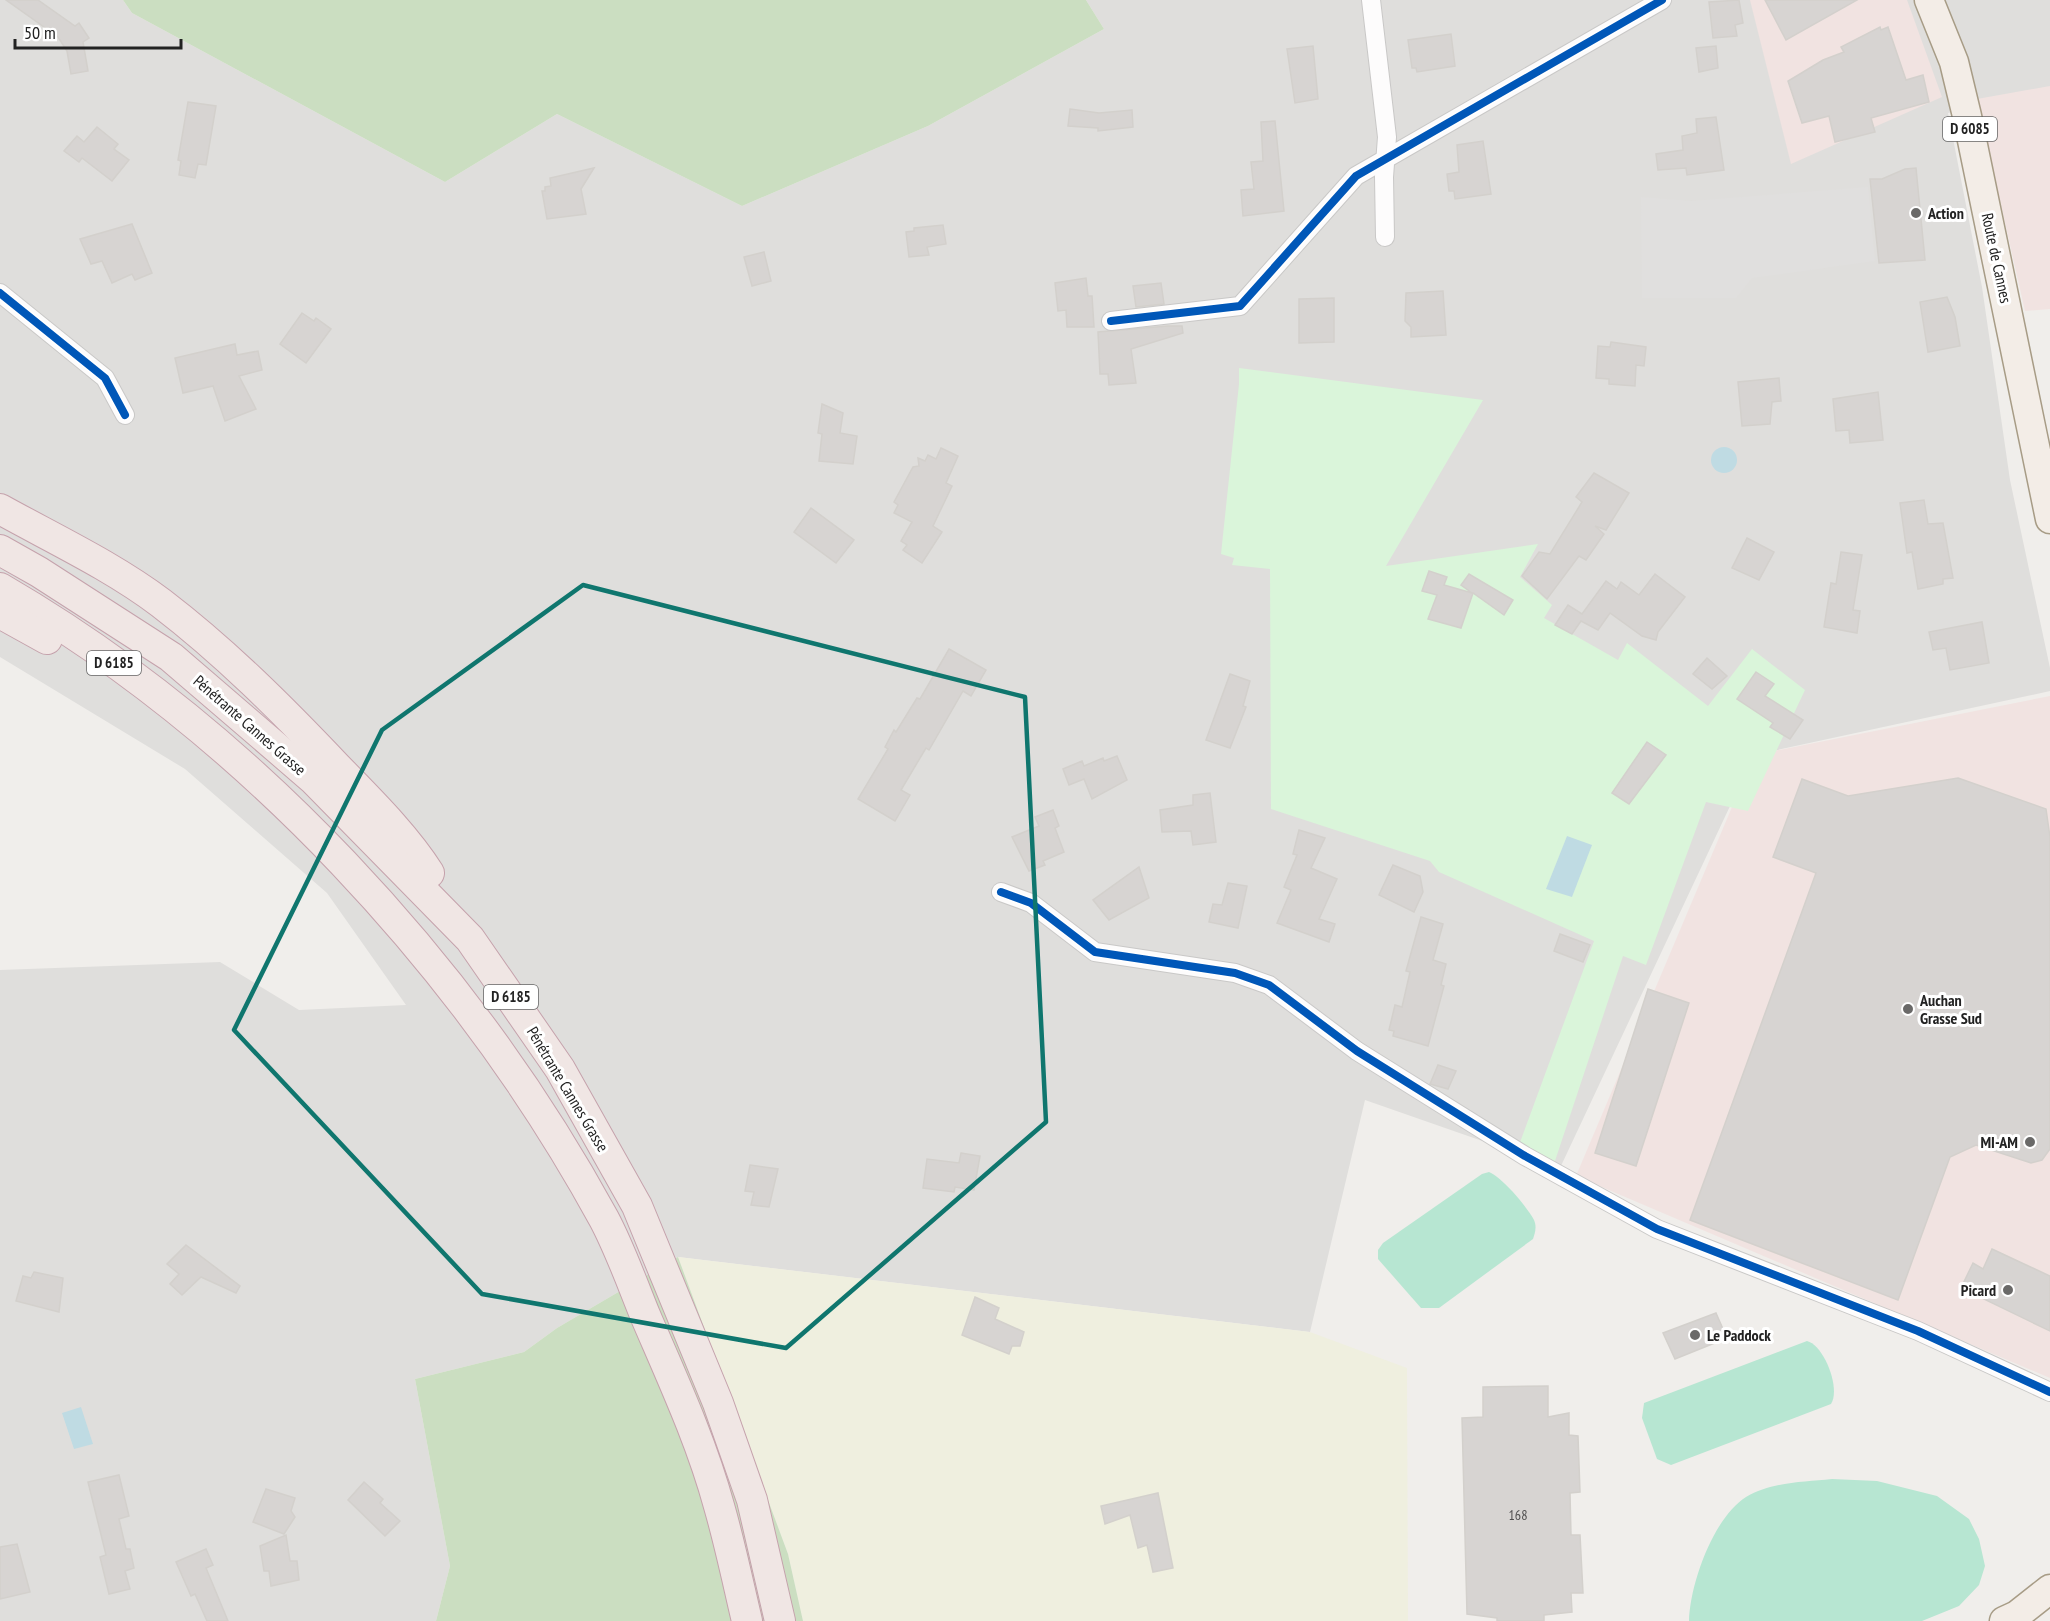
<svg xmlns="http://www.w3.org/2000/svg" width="2050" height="1621" font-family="'PT Sans Narrow',sans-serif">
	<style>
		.residential { fill: #dfdedc }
		.commercial { fill: #f1e3e1 }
		.farmland { fill: #efefdf }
		.forest { fill: #cbdec1 }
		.park { fill: #daf5da }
		.pitch { fill: #b7e6d2 }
		.parking { fill: #e0dfde }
		.water { fill: #bfdbe3 }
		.building { fill: #d7d4d2; stroke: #d3d0cc; stroke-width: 1.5 }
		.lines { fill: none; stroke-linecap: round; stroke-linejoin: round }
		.minor-casing { stroke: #c9c8c7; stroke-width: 20 }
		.primary-casing { stroke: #a79c86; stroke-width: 31 }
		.trunk-casing { stroke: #c5a2ac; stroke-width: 32 }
		.minor { stroke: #fdfcfc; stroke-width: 18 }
		.primary { stroke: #f3ede7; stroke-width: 28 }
		.trunk { stroke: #f0e6e4; stroke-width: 30 }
		.cycleway-casing { stroke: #fff; stroke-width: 11 }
		.cycleway { stroke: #0057b8; stroke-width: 8 }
		.marked { fill: none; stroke: #0f766e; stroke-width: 4.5; stroke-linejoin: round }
		.poi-dot { fill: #6a6968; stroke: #fff; stroke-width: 2 }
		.labels { text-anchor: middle; stroke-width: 6; stroke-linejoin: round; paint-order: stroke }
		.number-label { font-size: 14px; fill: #4f4e4e }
		.shield { fill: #fff; stroke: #646464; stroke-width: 1.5 }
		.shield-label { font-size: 15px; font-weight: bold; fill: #222 }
		.poi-label { font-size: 16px; font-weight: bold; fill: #222; stroke: #fff; text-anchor: start }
		.street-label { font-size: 16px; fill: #222; stroke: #fff }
	</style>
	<rect width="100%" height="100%" fill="#f0eeeb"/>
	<polygon class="residential" points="0,0 123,0 132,13 445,182 557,114 742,206 928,126 1104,29 1086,0 2050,0 2050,89 1948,113 1982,287 2010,480 2050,668 2050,691 1754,755 1560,1168 1365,1100 1310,1332 678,1257 557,1328 524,1352 415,1379 450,1566 436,1621 0,1621 0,970 220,962 299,1010 406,1005 327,893 185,769 0,657"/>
	<g class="commercial">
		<polygon points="1750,0 1907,0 1942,97 1791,164"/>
		<polygon points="2050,86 2050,309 2025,311 1977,99"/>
		<polygon points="2050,696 2050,1378 1576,1176 1754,755"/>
	</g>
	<polygon class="farmland" points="678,1257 1310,1332 1407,1368 1408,1621 803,1621 788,1554"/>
	<g class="forest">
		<polygon points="123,0 1086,0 1104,29 928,126 742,206 557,114 445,182 132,13"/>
		<polygon points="678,1257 788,1554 803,1621 436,1621 450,1566 415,1379 524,1352 557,1328"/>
	</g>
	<polygon class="park" points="1239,368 1483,400 1386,566 1538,544 1520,577 1552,605 1544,618 1618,660 1627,643 1708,706 1752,649 1805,690 1748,811 1706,802 1646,965 1623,956 1554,1164 1519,1145 1594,941 1439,872 1430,861 1271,809 1270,569 1232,565 1234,558 1221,554 1239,384"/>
	<g class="pitch">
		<path d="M1489 1172C1503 1178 1527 1207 1534 1220 1537 1227 1535 1233 1533 1239L1439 1308H1421L1378 1259V1250L1383 1243 1482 1174Z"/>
		<path d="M1807 1341C1824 1345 1841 1389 1831 1404L1671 1465 1657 1459 1642 1418 1644 1403Z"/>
		<path d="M1832 1479 1877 1481 1937 1496 1969 1519 1979 1539 1985 1566 1979 1585 1959 1606 1922 1621H1689C1690 1584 1713 1518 1746 1497 1771 1482 1803 1482 1832 1479Z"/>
	</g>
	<polygon class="parking" points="1868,187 1875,261 1752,278 1736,298 1642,298 1641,197 1691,201"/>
	<g class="water">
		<circle cx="1724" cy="460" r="13"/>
		<polygon points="1567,836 1592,845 1572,897 1546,889"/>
		<polygon points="81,1407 93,1444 74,1449 62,1413"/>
	</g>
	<g class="building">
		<polygon points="6,0 38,0 75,26 79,23 89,38 83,42 88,71 71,74 67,51 58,37"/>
		<polygon points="1739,0 1743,23 1735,25 1737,36 1713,38 1709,2"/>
		<polygon points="1765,0 1857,0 1786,40"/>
		<polygon points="1880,27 1881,30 1888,27 1906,80 1923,75 1929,102 1871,118 1875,132 1835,142 1829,116 1802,123 1788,81 1823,60 1844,52 1841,47"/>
		<polygon points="1451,34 1455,66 1417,72 1416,68 1412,68 1408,40"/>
		<polygon points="1313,46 1318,99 1295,103 1287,49"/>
		<polygon points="1716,46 1718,68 1699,72 1696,48"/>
		<polygon points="188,102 216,106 206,165 198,164 195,178 179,175 181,161 178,160"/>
		<polygon points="1070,109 1099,113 1132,110 1133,127 1098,131 1098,128 1068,126"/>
		<polygon points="1716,117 1724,170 1687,175 1686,168 1658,170 1656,154 1683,150 1682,136 1697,133 1696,119"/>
		<polygon points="1275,121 1284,211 1243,216 1241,190 1254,189 1251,162 1263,161 1261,122"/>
		<polygon points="97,127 118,144 114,149 129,160 112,181 82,158 79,162 64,151 77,136 84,142"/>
		<polygon points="1483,141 1491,194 1455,199 1454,191 1449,191 1447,174 1459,172 1457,145"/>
		<polygon points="594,168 581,189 586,214 547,219 542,191 545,191 545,187 551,186 550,178"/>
		<polygon points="1916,168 1925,260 1879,263 1870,179 1882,179 1905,169"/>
		<polygon points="132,224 152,273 135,280 132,274 112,283 102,261 91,264 80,239"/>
		<polygon points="943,225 946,244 927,247 929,255 909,257 906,232 914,231 914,228"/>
		<polygon points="764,252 771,281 752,286 744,257"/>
		<polygon points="1086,278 1088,296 1092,296 1094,327 1067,327 1066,310 1058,311 1055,283"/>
		<polygon points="1161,283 1164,304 1136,307 1133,286"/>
		<polygon points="1443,291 1446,335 1411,337 1411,327 1405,321 1406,293"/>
		<polygon points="1947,297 1955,317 1960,346 1928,352 1920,302"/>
		<polygon points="1334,298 1334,342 1299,343 1299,299"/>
		<polygon points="302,313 314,321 316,318 331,329 306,363 280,344"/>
		<polygon points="1168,326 1182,326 1183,333 1131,349 1136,383 1109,385 1108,374 1100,374 1098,332"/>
		<polygon points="1611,342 1646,347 1644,366 1636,365 1635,386 1609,384 1609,379 1596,378 1598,346 1610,347"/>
		<polygon points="235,344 237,355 258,351 262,370 239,376 256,409 225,421 213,386 183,393 175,358"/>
		<polygon points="1779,378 1781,401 1772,402 1770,424 1742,426 1738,382"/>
		<polygon points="1878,392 1883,440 1850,443 1849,430 1836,431 1833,399"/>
		<polygon points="822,404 843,413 840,433 857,436 853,464 819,461 822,434 818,433"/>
		<polygon points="941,448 958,456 946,483 952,486 933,526 942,532 922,563 903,550 907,545 901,541 912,522 894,513 898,505 894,502 913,467 919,466 918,458 925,461 928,455 936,459"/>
		<polygon points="1594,473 1629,493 1606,530 1595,526 1604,534 1586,560 1579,556 1547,599 1522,576 1539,552 1550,554 1582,502 1576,497"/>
		<polygon points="1924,500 1928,524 1943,523 1953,578 1943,579 1943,584 1918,589 1912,552 1907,553 1900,503"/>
		<polygon points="811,508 854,540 836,563 794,532"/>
		<polygon points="1747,538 1774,552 1759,580 1732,568"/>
		<polygon points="1841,552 1862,555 1853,610 1860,611 1857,633 1824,627 1831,583 1836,584"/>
		<polygon points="1429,571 1447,577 1444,585 1472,593 1461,585 1469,574 1513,600 1504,615 1473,593 1461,628 1428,619 1437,595 1422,591"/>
		<polygon points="1655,574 1685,597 1658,632 1656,640 1642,636 1610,613 1598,630 1581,621 1572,634 1555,625 1568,605 1582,614 1606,581 1617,589 1621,582 1639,595"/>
		<polygon points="1982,622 1989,663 1950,670 1946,648 1933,650 1929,632"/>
		<polygon points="949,649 986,670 971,696 963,691 929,750 926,748 901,790 910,795 895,821 858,799 888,749 885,747 894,730 896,732 917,698 920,699"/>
		<polygon points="1707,658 1727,676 1712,689 1693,674"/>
		<polygon points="1756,672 1774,684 1765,696 1803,720 1790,739 1770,727 1773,723 1737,699"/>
		<polygon points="1230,674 1250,681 1243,706 1246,707 1230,748 1206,740"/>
		<polygon points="1647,742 1666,755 1629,804 1612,793"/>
		<polygon points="1117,756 1127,780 1092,799 1084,779 1069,785 1063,769 1082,761 1084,766 1103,758 1104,761"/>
		<polygon points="1958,778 2046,809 2050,837 2050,1149 2042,1160 2031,1163 1976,1145 1950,1157 1898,1300 1690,1220 1816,873 1773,857 1802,779 1848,796"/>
		<polygon points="1210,793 1216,842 1193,845 1191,831 1162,832 1160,810 1193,805 1193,795"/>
		<polygon points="1053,810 1059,826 1055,828 1064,852 1043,861 1045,865 1029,871 1012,837 1039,826 1035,817"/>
		<polygon points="1299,830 1325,838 1311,868 1337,879 1319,919 1335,924 1329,942 1277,923 1291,890 1284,887 1297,855 1293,854"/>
		<polygon points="1393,865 1420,876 1423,892 1414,912 1379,895"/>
		<polygon points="1139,867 1149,898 1109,920 1093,900"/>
		<polygon points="1228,883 1247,886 1238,928 1209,922 1213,904 1222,905"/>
		<polygon points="1421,917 1443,924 1433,960 1446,964 1441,985 1444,986 1428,1046 1393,1036 1394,1031 1389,1030 1395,1005 1402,1007 1410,972 1406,971"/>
		<polygon points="1560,934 1590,945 1583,962 1554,951"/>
		<polygon points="1648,989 1689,1003 1636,1166 1595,1153"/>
		<polygon points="1438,1065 1456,1071 1448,1089 1430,1084"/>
		<polygon points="961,1153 980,1156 974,1190 955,1187 954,1192 923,1188 927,1159 959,1163"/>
		<polygon points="750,1165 778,1169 769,1207 751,1205 754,1192 745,1191"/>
		<polygon points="186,1245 240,1286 236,1293 201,1277 182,1295 170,1284 179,1274 167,1264"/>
		<polygon points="1992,1249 2050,1276 2050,1331 1961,1288 1973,1263 1983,1269"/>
		<polygon points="34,1272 63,1278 59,1312 16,1301 23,1276 31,1278"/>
		<polygon points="975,1297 999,1308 995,1319 1024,1332 1020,1346 1012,1346 1009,1354 962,1335"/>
		<polygon points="1716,1313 1727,1338 1675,1359 1663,1333"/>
		<polygon points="1548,1386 1548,1417 1569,1413 1569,1435 1578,1436 1580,1492 1570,1493 1571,1535 1580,1535 1583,1593 1571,1593 1572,1612 1544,1615 1544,1621 1497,1621 1497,1618 1467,1614 1462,1418 1483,1417 1483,1387"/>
		<polygon points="119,1475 129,1516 119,1519 126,1549 130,1549 134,1568 125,1571 130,1589 109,1594 100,1557 106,1555 88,1482"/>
		<polygon points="364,1482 383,1499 380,1503 400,1521 385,1536 348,1500"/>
		<polygon points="266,1489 295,1498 291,1511 295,1517 284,1534 253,1522"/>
		<polygon points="1158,1493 1173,1568 1153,1572 1147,1545 1138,1548 1130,1515 1105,1524 1101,1506"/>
		<polygon points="286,1535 290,1561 297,1561 299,1580 271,1586 269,1571 264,1571 260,1546"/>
		<polygon points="17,1544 30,1592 0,1599 0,1547"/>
		<polygon points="206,1549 213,1565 206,1568 228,1621 207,1621 195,1594 191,1596 176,1562"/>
	</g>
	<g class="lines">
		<g class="minor-casing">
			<g id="minor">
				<polyline points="1371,0 1387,137 1384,177 1385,237"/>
				<polyline points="0,293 105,378 125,415"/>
				<polyline points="1111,321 1240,306 1356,176 1662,0"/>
				<polyline points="1001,892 1031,903 1095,952 1235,973 1269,985 1357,1051 1525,1156 1657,1229 1918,1331 2050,1392"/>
			</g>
		</g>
		<g class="primary-casing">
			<g id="primary">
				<polyline points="1929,0 1954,62 1967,116 2050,519"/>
				<polyline points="2004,1621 2017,1615 2050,1589"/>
			</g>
		</g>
		<g class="trunk-casing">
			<g id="trunk">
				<path d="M0 509C54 539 112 566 161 603 225 652 282 709 337 767 368 799 405 835 429 873"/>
				<polyline points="0,550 39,572 171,657 313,779 470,939 560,1069 637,1206 718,1403 752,1500 780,1621"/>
				<path d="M0 588C248 732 467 968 604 1219 620 1249 632 1283 645 1315 672 1378 701 1440 719 1506 730 1544 738 1583 747 1621"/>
				<polyline points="0,613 47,639"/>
			</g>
		</g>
		<use href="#minor" class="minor"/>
		<use href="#primary" class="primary"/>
		<use href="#trunk" class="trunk"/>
		<g class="cycleway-casing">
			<g id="cycleway">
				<polyline points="0,293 105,378 125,415"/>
				<polyline points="1111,321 1240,306 1356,176 1662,0"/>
				<polyline points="1001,892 1031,903 1095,952 1235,973 1269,985 1357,1051 1525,1156 1657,1229 1918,1331 2050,1392"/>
			</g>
		</g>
		<use href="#cycleway" class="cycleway"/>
	</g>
	<path class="marked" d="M583 585 1025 697 1046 1122 786 1348 482 1294 234 1030 382 730Z"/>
	<g class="poi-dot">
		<circle cx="1916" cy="213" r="6"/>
		<circle cx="1908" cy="1009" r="6"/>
		<circle cx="2030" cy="1142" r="6"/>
		<circle cx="2008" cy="1290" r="6"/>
		<circle cx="1695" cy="1335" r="6"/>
	</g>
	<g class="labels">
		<g class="number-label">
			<text x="1518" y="1520">168</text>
		</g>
		<g class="shield">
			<rect x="1943" y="117" width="54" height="24" rx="4.5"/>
			<rect x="87" y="651" width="54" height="24" rx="4.5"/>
			<rect x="484" y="985" width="54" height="24" rx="4.5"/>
		</g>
		<g class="shield-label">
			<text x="1970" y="134">D 6085</text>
			<text x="114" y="668">D 6185</text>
			<text x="511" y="1002">D 6185</text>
		</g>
		<g class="poi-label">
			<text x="1928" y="219">Action</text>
			<text x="1920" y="1006">Auchan<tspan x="1920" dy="18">Grasse Sud</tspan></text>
			<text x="2018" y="1148" text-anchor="end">MI-AM</text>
			<text x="1996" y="1296" text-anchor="end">Picard</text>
			<text x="1707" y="1341">Le Paddock</text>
		</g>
		<g class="street-label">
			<text transform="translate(1997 258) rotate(78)" y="6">Route de Cannes</text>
			<text transform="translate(250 725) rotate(41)" y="6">Pénétrante Cannes Grasse</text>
			<text transform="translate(568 1089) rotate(59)" y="6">Pénétrante Cannes Grasse</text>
		</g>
	</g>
	<path d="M15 39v9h166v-9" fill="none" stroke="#222222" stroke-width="3"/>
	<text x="24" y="39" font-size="18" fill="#222222" stroke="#ffffff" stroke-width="4.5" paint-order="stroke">50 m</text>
</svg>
